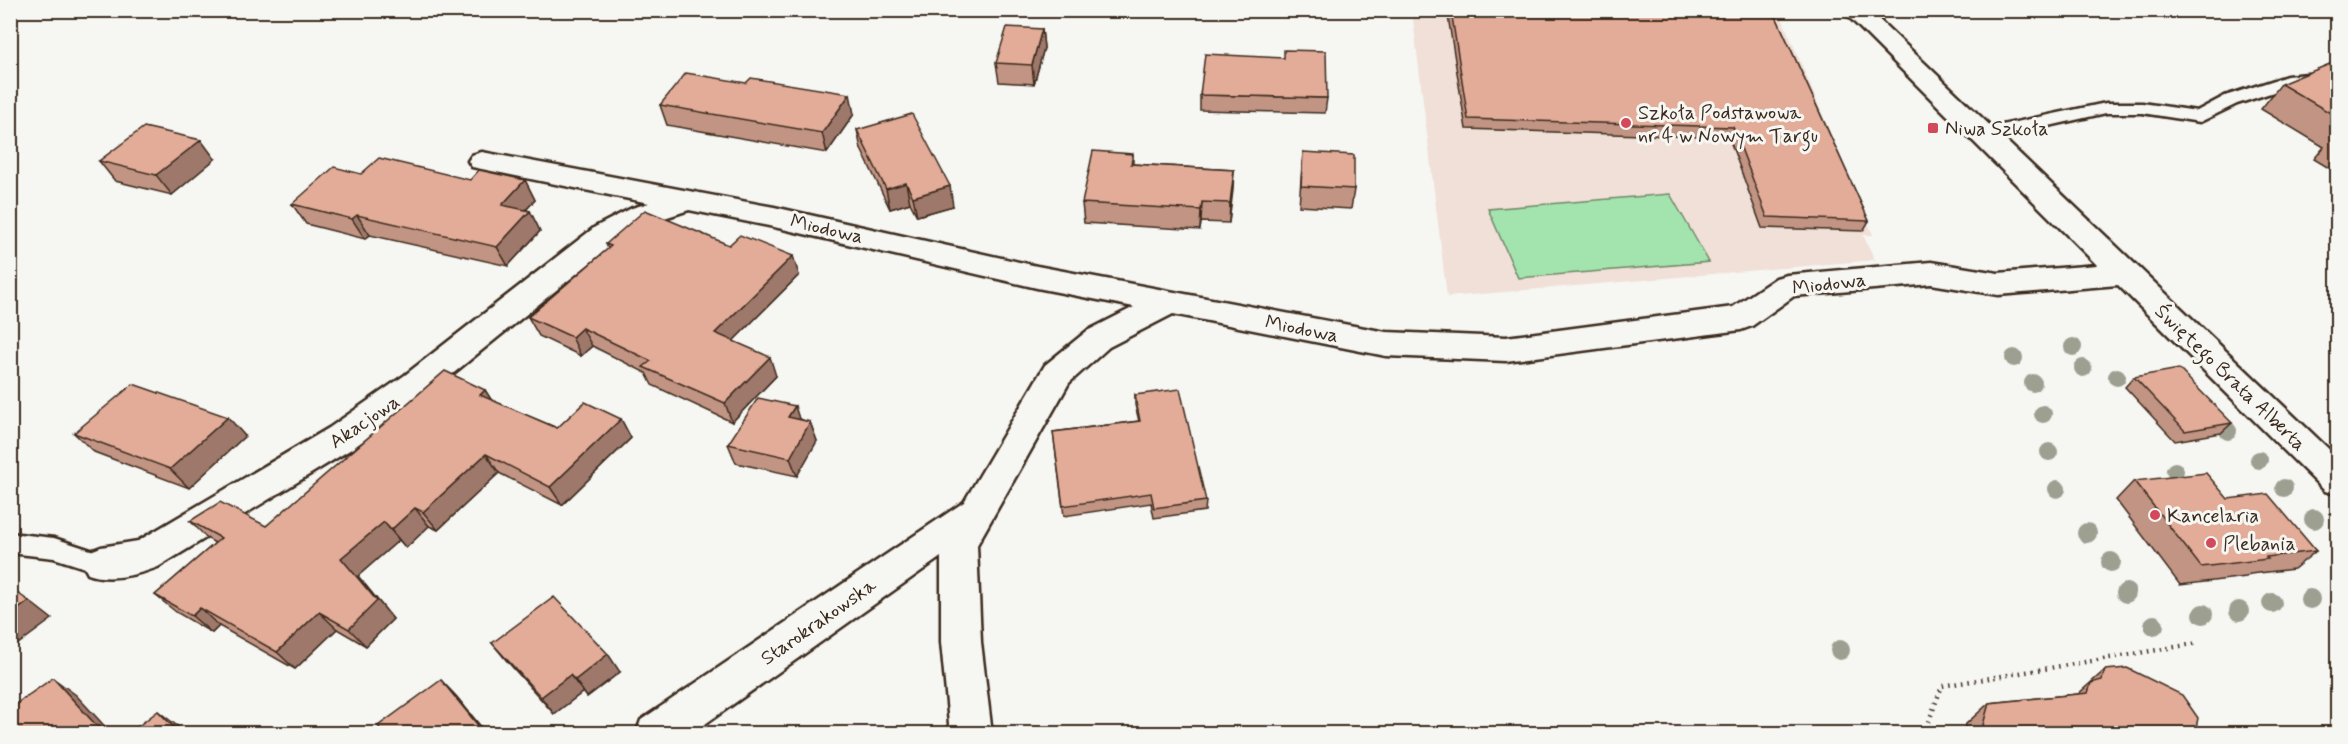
<svg xmlns="http://www.w3.org/2000/svg" width="2348" height="744" font-family="Mynerve,sans-serif">
	<style>
		.built { fill: #f0e0d7 }
		.green { fill: #a3e4ae; stroke: #6f8766; stroke-width: 1.5 }
		.lines { fill: none; stroke-linecap: round; stroke-linejoin: round }
		.service-casing { stroke: #3b2a1e; stroke-width: 5 }
		.minor-casing { stroke: #3b2a1e; stroke-width: 5 }
		.path { stroke: #3b2a1e; stroke-width: 4.5; stroke-dasharray: 1.5 5; stroke-linecap: butt }
		.service { fill: #f6f6f2; fill-rule: evenodd }
		.minor { fill: #f6f6f2; fill-rule: evenodd }
		.tree { fill: #9d9f91 }
		.wall { fill: #c29483; stroke: #3b2a1e; stroke-width: 1.5 }
		.shaded-wall { fill: #9e786a; stroke: #3b2a1e; stroke-width: 1.5 }
		.building { fill: #e2ac98; stroke: #3b2a1e; stroke-width: 1.5 }
		.poi-dot { fill: #d1495b; stroke: #f6f6f2; stroke-width: 2 }
		.labels { text-anchor: middle; stroke-width: 6; stroke-linejoin: round; paint-order: stroke }
		.poi-label { font-size: 20px; fill: #3b2a1e; stroke: #f6f6f2; text-anchor: start }
		.street-label { font-size: 20px; fill: #3b2a1e; stroke: #f6f6f2 }
	</style>
	<rect width="100%" height="100%" fill="#f6f6f2"/>
	<filter id="ink" filterUnits="userSpaceOnUse"><feTurbulence type="fractalNoise" baseFrequency=".0167" numOctaves="2"/><feDisplacementMap in="SourceGraphic" scale="12" xChannelSelector="R" yChannelSelector="G"/><feConvolveMatrix kernelMatrix="1 2 1 2 8 2 1 2 1" color-interpolation-filters="sRGB"/></filter>
	<g filter="url(#ink)">
		<polygon class="built" points="1412,11 1779,11 1873,235 1863,235 1875,260 1447,297"/>
		<polygon class="green" points="1670,194 1709,262 1518,278 1488,209"/>
		<g class="lines">
			<g class="service-casing">
				<g id="service">
					<polygon points="2338,71 2338,81 2295,85 2237,104 2200,122 2142,113 2106,113 1983,141 1977,139 1974,135 1977,131 1983,129 2106,103 2142,103 2197,111 2225,96 2287,76"/>
					<polygon points="10,533 54,538 109,556 113,563 109,570 101,573 54,558 10,553"/>
				</g>
			</g>
			<g class="minor-casing">
				<path id="minor" d="M1842 10H1869L2338 458V495L2325 491 2118 285 1998 295 1931 284 1794 296 1752 326 1741 330 1506 361 1386 356 1173 314 1109 347 1069 383 977 545 981 642 992 734H950L941 642V557L691 734H636L641 720 964 502 1045 365 1087 331 1134 307 1037 288 774 227 689 210 652 222 617 241 429 393 353 448 158 567C137 575 109 582 88 574L82 563 88 552 101 547 138 541 329 428 405 375 595 227 632 208 649 203 472 167 468 161 472 155 482 152 774 207 1037 266 1386 332 1506 337 1733 307 1776 278 1787 275 1931 262 1998 273 2097 265Z"/>
			</g>
			<polyline class="path" points="1924,734 1942,686 2199,643"/>
			<use href="#service" class="service"/>
			<use href="#minor" class="minor"/>
		</g>
		<g class="tree">
			<circle cx="2073" cy="347" r="9"/>
			<circle cx="2014" cy="358" r="9"/>
			<circle cx="2083" cy="368" r="9"/>
			<circle cx="2117" cy="377" r="9"/>
			<circle cx="2033" cy="383" r="9"/>
			<circle cx="2043" cy="414" r="9"/>
			<circle cx="2228" cy="431" r="9"/>
			<circle cx="2049" cy="452" r="9"/>
			<circle cx="2259" cy="460" r="9"/>
			<circle cx="2175" cy="471" r="9"/>
			<circle cx="2284" cy="488" r="9"/>
			<circle cx="2057" cy="489" r="9"/>
			<circle cx="2314" cy="519" r="10"/>
			<circle cx="2087" cy="533" r="10"/>
			<circle cx="2111" cy="562" r="10"/>
			<circle cx="2126" cy="593" r="10"/>
			<circle cx="2310" cy="599" r="10"/>
			<circle cx="2272" cy="603" r="10"/>
			<circle cx="2239" cy="611" r="10"/>
			<circle cx="2203" cy="614" r="10"/>
			<circle cx="2154" cy="625" r="10"/>
			<circle cx="1840" cy="650" r="10"/>
		</g>
		<g class="wall">
			<polygon points="1447,10 1773,10 1869,221 1863,231 1762,228 1729,138 1466,129"/>
			<polygon points="1042,29 1044,48 1034,84 999,82 996,63"/>
			<polygon points="2337,61 2337,173 2314,159 2324,147 2261,109 2281,84"/>
			<polygon points="1200,95 1327,98 1325,113 1200,110"/>
			<polygon points="660,105 854,114 827,153 667,125"/>
			<polygon points="857,130 953,206 917,216 910,203 890,209 861,149"/>
			<polygon points="1303,152 1354,189 1351,209 1299,206"/>
			<polygon points="1133,154 1133,164 1234,170 1229,223 1201,222 1200,230 1084,223 1082,203"/>
			<polygon points="215,159 172,195 115,181 99,161"/>
			<polygon points="361,174 470,180 525,180 535,200 526,210 530,211 540,231 508,266 370,235 365,239 306,224 292,204"/>
			<polygon points="606,244 799,275 733,341 776,376 732,422 652,385 646,373 592,346 581,356 539,336 528,317 608,249"/>
			<polygon points="2134,377 2232,423 2221,433 2175,441 2125,387"/>
			<polygon points="485,390 491,400 557,428 621,419 631,438 562,505 499,473 438,530 429,526 406,548 399,540 358,576 393,619 366,646 337,629 295,669 219,626 212,633 176,612 155,595 215,543 208,539 190,521 266,526"/>
			<polygon points="1135,395 1206,501 1205,511 1154,518 1151,503 1064,516 1053,432 1139,421 1135,405"/>
			<polygon points="799,419 810,422 817,441 797,476 736,463 728,444"/>
			<polygon points="74,433 245,436 189,488 94,452"/>
			<polygon points="2134,481 2228,499 2316,551 2294,569 2250,574 2246,577 2180,585 2116,500"/>
			<polygon points="492,643 620,672 587,697 583,692 554,714 506,660"/>
			<polygon points="2105,670 2196,728 2199,734 1963,734 1965,725 1989,703 2078,694"/>
		</g>
		<g class="shaded-wall">
			<polygon points="1042,29 1044,48 1034,84 1032,65"/>
			<polygon points="850,94 854,114 827,153 822,133"/>
			<polygon points="201,140 215,159 172,195 156,175"/>
			<polygon points="1234,170 1233,190 1229,223 1230,203"/>
			<polygon points="525,180 535,200 512,225 502,205"/>
			<polygon points="906,183 910,203 890,209 886,189"/>
			<polygon points="950,186 953,206 917,216 913,197"/>
			<polygon points="1202,202 1201,222 1200,230 1201,210"/>
			<polygon points="530,211 540,231 508,266 497,247"/>
			<polygon points="357,215 370,235 365,239 352,219"/>
			<polygon points="793,256 799,275 722,352 715,333"/>
			<polygon points="582,328 592,346 581,356 572,337"/>
			<polygon points="770,357 776,376 732,422 725,403"/>
			<polygon points="485,390 498,410 480,395"/>
			<polygon points="795,406 801,425 788,417"/>
			<polygon points="228,417 245,436 189,488 170,469"/>
			<polygon points="621,419 631,438 562,505 550,487"/>
			<polygon points="810,422 817,441 797,476 790,458"/>
			<polygon points="486,454 499,473 438,530 423,512"/>
			<polygon points="415,508 429,526 406,548 391,530"/>
			<polygon points="384,522 399,540 358,576 393,619 366,646 349,629 341,558"/>
			<polygon points="29,601 52,619 10,650 10,615"/>
			<polygon points="200,608 219,626 212,633 192,616"/>
			<polygon points="319,612 337,629 295,669 277,652"/>
			<polygon points="608,654 620,672 587,697 575,680"/>
			<polygon points="570,675 583,692 554,714 541,697"/>
			<polygon points="53,678 76,695 112,734 104,734"/>
			<polygon points="441,680 457,697 487,734 485,734"/>
			<polygon points="158,711 180,728 186,734 180,734"/>
		</g>
		<g class="building">
			<polygon points="1451,10 1773,10 1869,221 1767,217 1733,127 1468,119"/>
			<polygon points="1007,27 1042,29 1032,65 996,63"/>
			<polygon points="1284,50 1326,51 1327,98 1200,95 1205,54 1284,58"/>
			<polygon points="2337,61 2337,117 2281,84"/>
			<polygon points="686,73 746,83 751,78 850,94 822,133 660,105"/>
			<polygon points="912,114 950,186 913,197 906,183 886,189 857,130"/>
			<polygon points="144,127 201,140 156,175 99,161"/>
			<polygon points="1093,151 1133,154 1131,164 1234,170 1230,203 1202,202 1201,210 1082,203"/>
			<polygon points="1303,152 1354,155 1354,189 1301,186"/>
			<polygon points="379,158 470,180 479,170 525,180 502,205 530,211 497,247 357,215 352,219 292,204 334,167 361,174"/>
			<polygon points="645,210 729,245 740,235 793,256 715,333 770,357 725,403 643,367 651,361 582,328 572,337 528,317 611,246 606,244"/>
			<polygon points="2179,369 2232,423 2185,431 2134,377"/>
			<polygon points="445,371 485,390 480,395 557,428 585,402 621,419 550,487 486,454 423,512 415,508 391,530 384,522 341,558 377,601 349,629 319,612 277,652 200,608 192,616 155,595 221,538 190,521 220,502 266,526"/>
			<polygon points="133,384 228,417 170,469 74,433"/>
			<polygon points="1180,389 1206,501 1154,508 1151,493 1063,506 1053,432 1140,421 1135,395"/>
			<polygon points="758,398 795,406 788,417 810,422 790,458 728,444"/>
			<polygon points="2206,473 2228,499 2268,494 2316,551 2266,557 2268,559 2201,567 2134,481"/>
			<polygon points="10,588 29,601 10,615"/>
			<polygon points="554,597 608,654 575,680 570,675 541,697 492,643"/>
			<polygon points="2127,668 2182,695 2198,718 2196,728 2199,734 1988,734 1983,725 1989,703 2088,693 2091,683 2102,680 2105,670"/>
			<polygon points="53,678 104,734 10,734 10,708"/>
			<polygon points="441,680 485,734 384,734 378,726"/>
			<polygon points="158,711 180,734 128,734"/>
		</g>
	</g>
	<g class="poi-dot">
		<circle cx="1626" cy="123" r="6"/>
		<rect x="1927" y="122" width="12" height="12" rx="3"/>
		<circle cx="2155" cy="515" r="6"/>
		<circle cx="2211" cy="543" r="6"/>
	</g>
	<g class="labels">
		<g class="poi-label">
			<text x="1638" y="119">Szkoła Podstawowa<tspan x="1638" dy="23">nr 4 w Nowym Targu</tspan></text>
			<text x="1945" y="135">Niwa Szkoła</text>
			<text x="2167" y="522">Kancelaria</text>
			<text x="2223" y="550">Plebania</text>
		</g>
		<g class="street-label">
			<text transform="translate(827 228) rotate(13)" y="7">Miodowa</text>
			<text transform="translate(1829 283) rotate(-7)" y="7">Miodowa</text>
			<text transform="translate(1302 328) rotate(11)" y="7">Miodowa</text>
			<text transform="translate(2231 377) rotate(44)" y="7">Świętego Brata Alberta</text>
			<text transform="translate(364 421) rotate(-34)" y="7">Akacjowa</text>
			<text transform="translate(818 621) rotate(-35)" y="7">Starokrakowska</text>
		</g>
	</g>
	<rect width="2348" height="744" fill="none" stroke="#f6f6f2" stroke-width="36"/>
	<rect x="18" y="18" width="2312" height="708" fill="none" stroke="#3b2a1e" stroke-width="2" filter="url(#ink)"/>
</svg>
